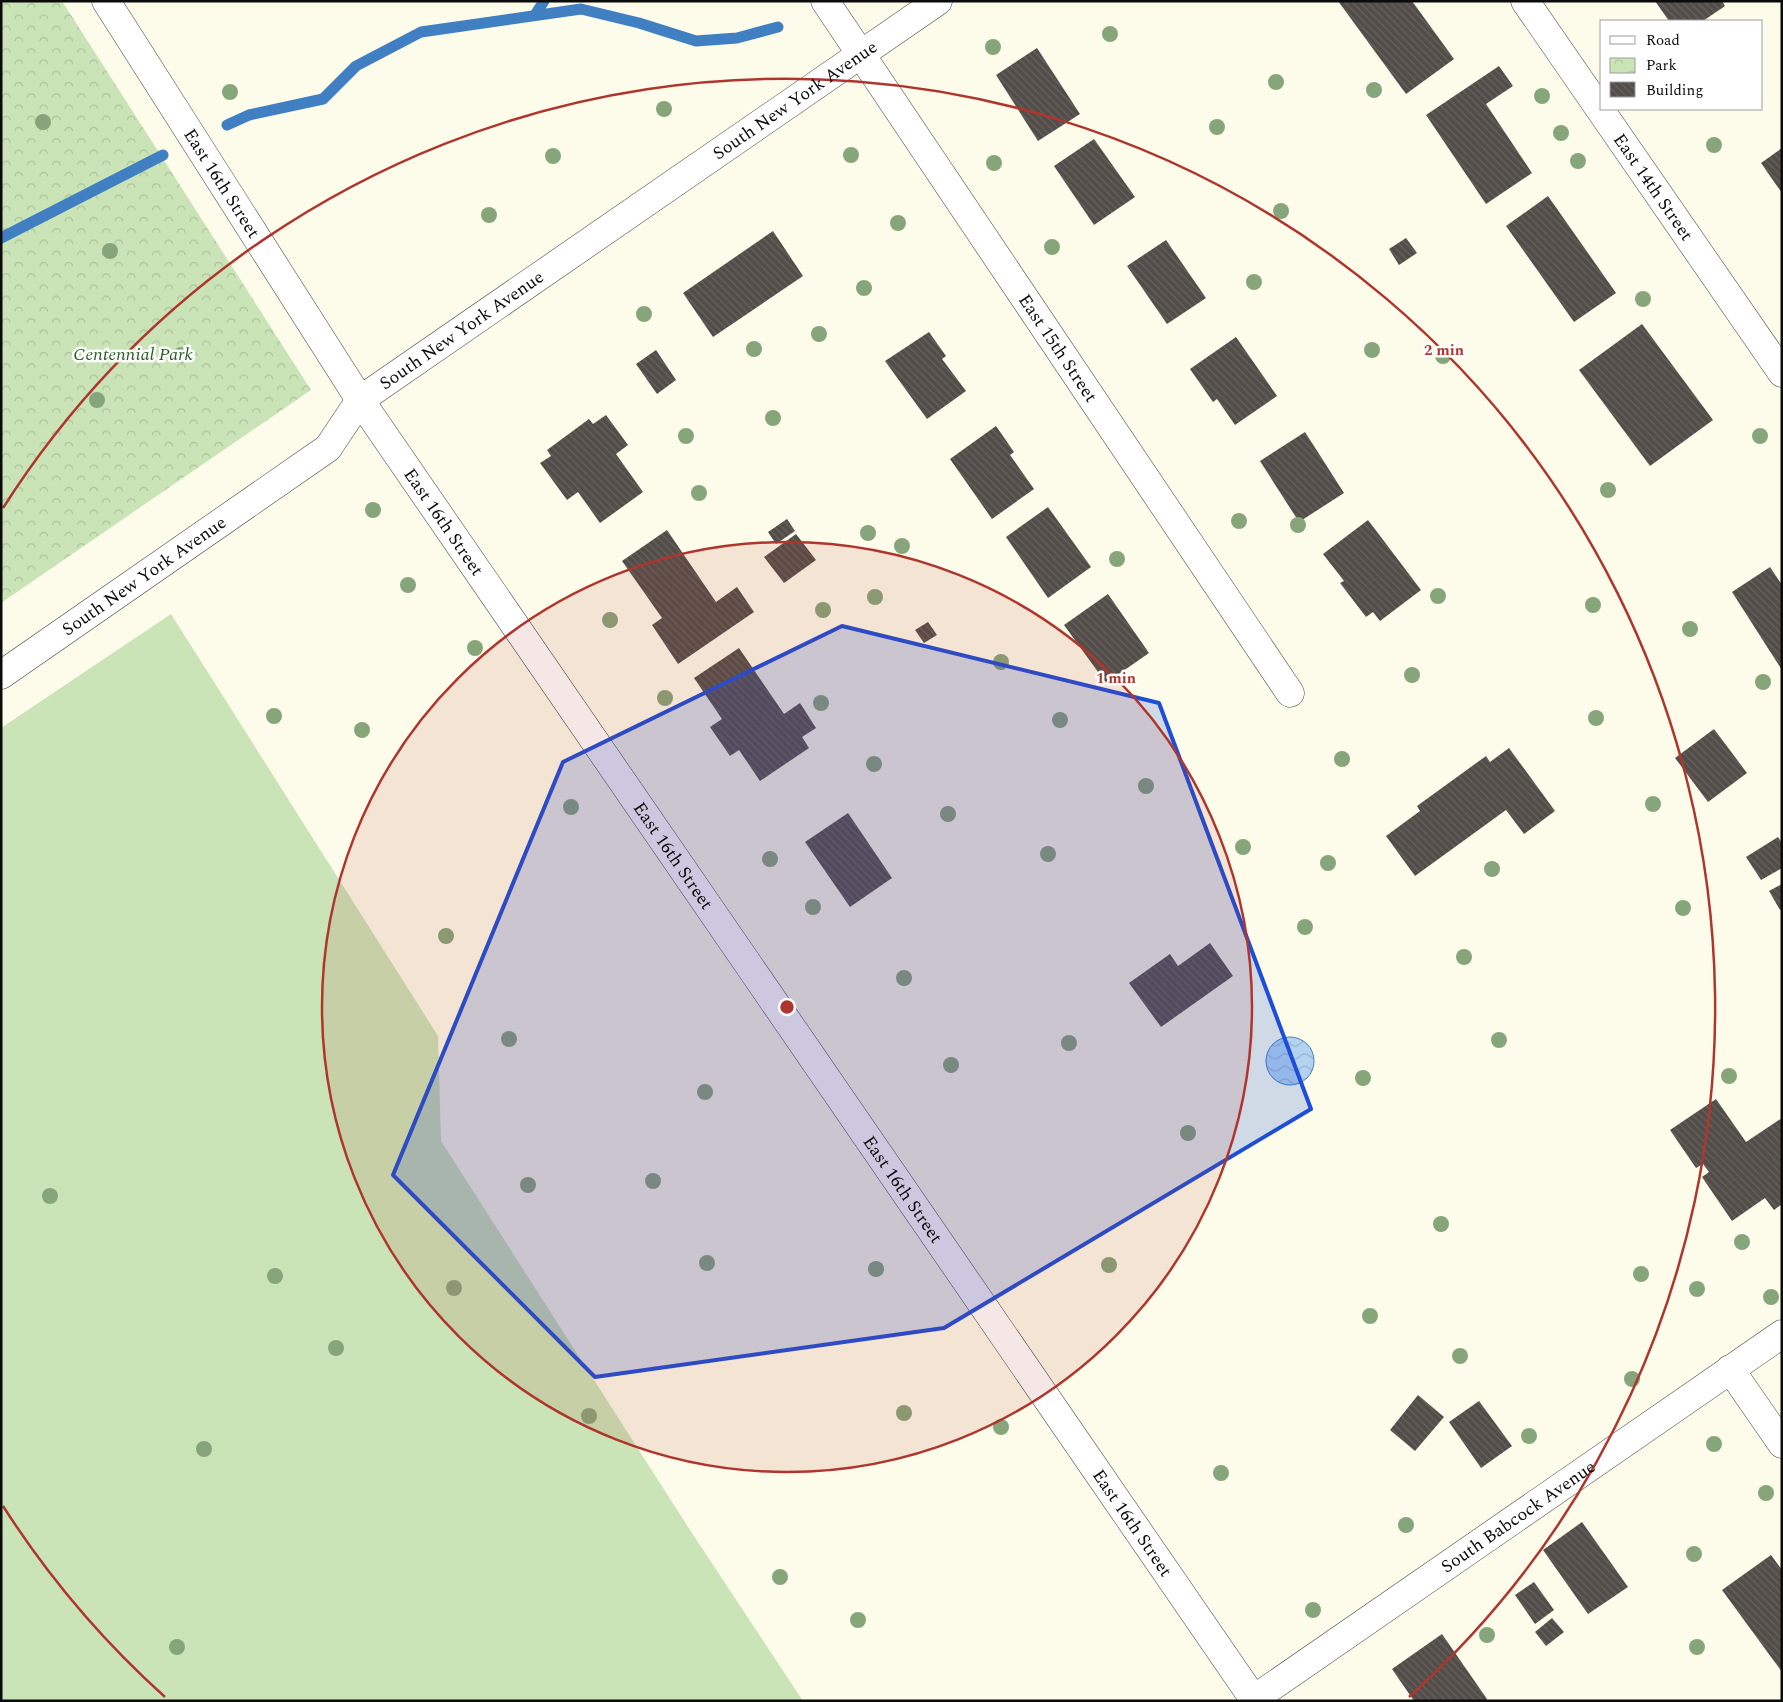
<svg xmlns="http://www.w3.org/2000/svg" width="1783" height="1702" font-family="Spectral,serif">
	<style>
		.grass { fill: #cae4b7 }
		.park { fill: url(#park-crowns) }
		.water { fill: url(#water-waves); stroke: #4080c2 }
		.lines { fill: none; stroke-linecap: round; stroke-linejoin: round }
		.stream { stroke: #4080c2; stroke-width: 11 }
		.building { fill: url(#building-back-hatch) }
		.minor-casing { stroke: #3e3e3e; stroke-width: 29 }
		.tertiary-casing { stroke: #3e3e3e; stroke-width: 29 }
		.minor { stroke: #fff; stroke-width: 28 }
		.tertiary { stroke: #fff; stroke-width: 28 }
		.tree { fill: #87a57b }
		.marked { fill: #1d4ed8; fill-opacity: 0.2; stroke: #1d4ed8; stroke-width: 4; stroke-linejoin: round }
		.ring { fill: none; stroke: #af362e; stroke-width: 2.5 }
		.labels { text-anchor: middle; stroke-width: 5; stroke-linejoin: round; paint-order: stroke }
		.street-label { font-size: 18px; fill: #0b0b0b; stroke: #fff }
		.park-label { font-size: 18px; font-style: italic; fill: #275d21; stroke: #fff }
		.centre { fill: #af362e; stroke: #fff; stroke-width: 2.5 }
		.ring-label { font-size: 15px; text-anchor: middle; font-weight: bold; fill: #af362e; stroke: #fff; stroke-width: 5; stroke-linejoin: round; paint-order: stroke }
	</style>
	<defs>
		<pattern id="park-crowns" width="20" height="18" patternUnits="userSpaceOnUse" patternTransform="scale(1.25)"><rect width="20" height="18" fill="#cae4b7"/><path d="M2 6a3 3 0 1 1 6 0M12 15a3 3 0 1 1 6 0" fill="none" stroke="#acc29c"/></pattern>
		<pattern id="water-waves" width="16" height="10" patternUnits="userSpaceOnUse" patternTransform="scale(1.25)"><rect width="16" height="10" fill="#b3d3f1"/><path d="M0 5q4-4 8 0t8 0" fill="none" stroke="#99b4cd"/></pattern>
		<pattern id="building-back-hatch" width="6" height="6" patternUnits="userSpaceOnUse" patternTransform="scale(1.25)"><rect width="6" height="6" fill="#524d48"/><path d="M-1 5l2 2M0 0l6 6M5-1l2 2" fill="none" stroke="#66625e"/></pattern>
	</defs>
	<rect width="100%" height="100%" fill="#fdfcea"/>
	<polygon class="grass" points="171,614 438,1036 441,1141 690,1530 803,1701 1,1701 1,728"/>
	<polygon class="park" points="1,1 62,1 311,390 1,603"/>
	<circle class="water" cx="1290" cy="1061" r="24"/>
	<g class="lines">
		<g class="stream">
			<polyline points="535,15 544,1"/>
			<polyline points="227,125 249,115 323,99 356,66 421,32 581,9 639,23 696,41 737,38 778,27"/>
			<polyline points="1,238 163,155"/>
		</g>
	</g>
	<g class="building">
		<polygon points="1338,1 1412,1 1454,59 1406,94"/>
		<polygon points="1655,1 1722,1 1725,6 1703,21 1669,21"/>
		<polygon points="1037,48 1080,114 1038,141 996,75"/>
		<polygon points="1499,66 1513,86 1486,104 1532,173 1486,204 1426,115"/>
		<polygon points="1094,139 1135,197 1094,225 1054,166"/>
		<polygon points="1782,148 1782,193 1761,163"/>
		<polygon points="1548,196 1616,293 1574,322 1506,226"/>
		<polygon points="773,231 803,276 713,337 683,293"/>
		<polygon points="1406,238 1417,253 1399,265 1389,249"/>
		<polygon points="1166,240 1206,298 1167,324 1127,266"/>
		<polygon points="1642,324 1713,420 1650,466 1579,370"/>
		<polygon points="929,332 946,356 942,359 966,391 927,419 885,361"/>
		<polygon points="1236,337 1277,396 1235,425 1217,399 1213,402 1190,369"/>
		<polygon points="656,350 676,380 657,394 636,364"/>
		<polygon points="606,415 628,445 616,454 643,492 600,523 578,492 567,500 540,463 551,456 547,450 589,419 593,424"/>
		<polygon points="996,426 1014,452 1010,455 1034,489 992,519 950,459"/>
		<polygon points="1305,432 1344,493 1299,522 1260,461"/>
		<polygon points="1048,507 1091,567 1048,598 1006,537"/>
		<polygon points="787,519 795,531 776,544 768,532"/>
		<polygon points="1368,520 1421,590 1380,621 1373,612 1366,617 1340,583 1344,581 1323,554"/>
		<polygon points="667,530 716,602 737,587 754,612 678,664 652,625 662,618 622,561"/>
		<polygon points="796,534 816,560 784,583 764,557"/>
		<polygon points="1770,567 1782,585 1782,670 1732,592"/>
		<polygon points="1108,594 1149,653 1106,683 1064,625"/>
		<polygon points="928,622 937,635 924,643 915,630"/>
		<polygon points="739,648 784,714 800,703 816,728 802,737 809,748 760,781 739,750 730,756 710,727 722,719 694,678"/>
		<polygon points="1714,729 1747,773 1708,802 1675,758"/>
		<polygon points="1509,748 1555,811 1524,834 1506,810 1415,876 1386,836 1420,811 1417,806 1486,756 1490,762"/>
		<polygon points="848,813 892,878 850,907 805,842"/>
		<polygon points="1778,837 1782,843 1782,868 1761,880 1746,857"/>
		<polygon points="1782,884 1782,909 1780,910 1769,891"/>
		<polygon points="1210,943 1233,976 1161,1027 1129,983 1170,954 1178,966"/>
		<polygon points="1716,1099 1746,1142 1782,1118 1782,1204 1774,1210 1765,1198 1732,1221 1702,1177 1709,1172 1703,1164 1696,1168 1670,1130"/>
		<polygon points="1418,1395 1444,1417 1415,1451 1390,1430"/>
		<polygon points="1479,1401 1512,1446 1481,1468 1449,1422"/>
		<polygon points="1582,1522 1628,1587 1588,1614 1543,1550"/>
		<polygon points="1771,1555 1782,1570 1782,1672 1722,1590"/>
		<polygon points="1534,1582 1554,1610 1535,1624 1515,1595"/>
		<polygon points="1552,1618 1564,1632 1546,1646 1535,1632"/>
		<polygon points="1442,1634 1487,1699 1485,1701 1414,1701 1392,1669"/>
	</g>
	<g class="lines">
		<g class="minor-casing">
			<g id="minor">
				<path id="s1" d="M825 1 1290 693"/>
				<path id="s2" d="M1525 1 1782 373"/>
				<path id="s3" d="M1 675 328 448 360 400 938 1"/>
				<polyline points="1730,1369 1782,1444"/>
				<path id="s4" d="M1254 1699 1782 1334"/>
			</g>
		</g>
		<g class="tertiary-casing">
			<g id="tertiary">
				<path id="s5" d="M106 1 360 400 1255 1701"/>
			</g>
		</g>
		<use href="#minor" class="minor"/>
		<use href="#tertiary" class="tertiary"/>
	</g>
	<g class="tree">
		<circle cx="1110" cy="34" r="8"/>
		<circle cx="993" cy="47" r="8"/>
		<circle cx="1276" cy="82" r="8"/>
		<circle cx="1374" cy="90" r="8"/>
		<circle cx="230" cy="92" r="8"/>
		<circle cx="1542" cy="96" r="8"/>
		<circle cx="664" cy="109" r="8"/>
		<circle cx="43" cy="122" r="8"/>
		<circle cx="1217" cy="127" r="8"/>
		<circle cx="1561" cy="133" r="8"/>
		<circle cx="1714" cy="145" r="8"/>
		<circle cx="851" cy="155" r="8"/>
		<circle cx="553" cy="156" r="8"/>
		<circle cx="1578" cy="161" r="8"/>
		<circle cx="994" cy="163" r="8"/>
		<circle cx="1281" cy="211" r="8"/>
		<circle cx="489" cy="215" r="8"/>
		<circle cx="898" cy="223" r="8"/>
		<circle cx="1052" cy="247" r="8"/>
		<circle cx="110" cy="251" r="8"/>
		<circle cx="1254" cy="282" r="8"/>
		<circle cx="864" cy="288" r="8"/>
		<circle cx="1643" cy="299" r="8"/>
		<circle cx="644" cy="314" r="8"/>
		<circle cx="819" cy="334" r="8"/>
		<circle cx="754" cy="349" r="8"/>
		<circle cx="1372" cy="350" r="8"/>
		<circle cx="181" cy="355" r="8"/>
		<circle cx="1443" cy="356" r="8"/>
		<circle cx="97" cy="400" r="8"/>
		<circle cx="773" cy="418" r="8"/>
		<circle cx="686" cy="436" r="8"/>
		<circle cx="1760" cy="436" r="8"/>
		<circle cx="1608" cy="490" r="8"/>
		<circle cx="699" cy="493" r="8"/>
		<circle cx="373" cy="510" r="8"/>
		<circle cx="1239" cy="521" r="8"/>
		<circle cx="1298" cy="525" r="8"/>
		<circle cx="868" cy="533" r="8"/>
		<circle cx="902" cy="546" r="8"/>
		<circle cx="1117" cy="559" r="8"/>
		<circle cx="408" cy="585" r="8"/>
		<circle cx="1438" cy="596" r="8"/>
		<circle cx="875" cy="597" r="8"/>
		<circle cx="1593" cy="605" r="8"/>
		<circle cx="823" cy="610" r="8"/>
		<circle cx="610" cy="620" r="8"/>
		<circle cx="1690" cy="629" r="8"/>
		<circle cx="475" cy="648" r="8"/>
		<circle cx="1001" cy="662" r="8"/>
		<circle cx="1412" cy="675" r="8"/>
		<circle cx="1763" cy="682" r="8"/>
		<circle cx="665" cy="698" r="8"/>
		<circle cx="821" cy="703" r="8"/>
		<circle cx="274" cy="716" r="8"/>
		<circle cx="1596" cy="718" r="8"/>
		<circle cx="1060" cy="720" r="8"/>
		<circle cx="362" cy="730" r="8"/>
		<circle cx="1342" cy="759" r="8"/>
		<circle cx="874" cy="764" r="8"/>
		<circle cx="1146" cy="786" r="8"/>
		<circle cx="1653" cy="804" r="8"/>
		<circle cx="571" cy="807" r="8"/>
		<circle cx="948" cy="814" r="8"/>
		<circle cx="1243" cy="847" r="8"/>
		<circle cx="1048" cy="854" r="8"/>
		<circle cx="770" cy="859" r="8"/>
		<circle cx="1328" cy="863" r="8"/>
		<circle cx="1492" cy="869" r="8"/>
		<circle cx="813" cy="907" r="8"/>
		<circle cx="1683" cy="908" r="8"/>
		<circle cx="1305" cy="927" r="8"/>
		<circle cx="446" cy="936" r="8"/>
		<circle cx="1464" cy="957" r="8"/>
		<circle cx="904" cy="978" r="8"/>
		<circle cx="509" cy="1039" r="8"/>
		<circle cx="1499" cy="1040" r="8"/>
		<circle cx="1069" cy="1043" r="8"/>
		<circle cx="951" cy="1065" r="8"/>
		<circle cx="1729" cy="1076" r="8"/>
		<circle cx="1363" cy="1078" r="8"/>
		<circle cx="705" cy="1092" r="8"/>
		<circle cx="1188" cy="1133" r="8"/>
		<circle cx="653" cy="1181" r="8"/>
		<circle cx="528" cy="1185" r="8"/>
		<circle cx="50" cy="1196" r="8"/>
		<circle cx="1441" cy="1224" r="8"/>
		<circle cx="1742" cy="1242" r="8"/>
		<circle cx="707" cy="1263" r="8"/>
		<circle cx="1109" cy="1265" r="8"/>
		<circle cx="876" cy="1269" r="8"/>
		<circle cx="1641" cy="1274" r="8"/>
		<circle cx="275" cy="1276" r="8"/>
		<circle cx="454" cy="1288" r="8"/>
		<circle cx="1697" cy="1289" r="8"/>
		<circle cx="1771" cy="1297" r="8"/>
		<circle cx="1370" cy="1316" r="8"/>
		<circle cx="336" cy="1348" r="8"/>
		<circle cx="1460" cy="1356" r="8"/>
		<circle cx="1632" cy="1379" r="8"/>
		<circle cx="904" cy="1413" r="8"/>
		<circle cx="589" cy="1416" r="8"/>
		<circle cx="1001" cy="1427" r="8"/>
		<circle cx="1529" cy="1436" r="8"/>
		<circle cx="1714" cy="1444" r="8"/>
		<circle cx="204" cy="1449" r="8"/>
		<circle cx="1221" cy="1473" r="8"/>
		<circle cx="1766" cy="1493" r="8"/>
		<circle cx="1406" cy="1525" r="8"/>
		<circle cx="1694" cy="1554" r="8"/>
		<circle cx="780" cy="1577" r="8"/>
		<circle cx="1313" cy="1610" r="8"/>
		<circle cx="858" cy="1620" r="8"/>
		<circle cx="1487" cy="1635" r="8"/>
		<circle cx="177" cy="1647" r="8"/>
		<circle cx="1697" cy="1647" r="8"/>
	</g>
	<path class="marked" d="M842 626 1159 703 1311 1109 944 1328 595 1377 393 1175 563 762Z"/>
	<circle cx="787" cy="1007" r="465" fill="#af362e" fill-opacity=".12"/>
	<g class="ring">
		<circle cx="787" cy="1007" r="465"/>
		<path d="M165 1697A929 929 0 0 1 3 1506M3 508A929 929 0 1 1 1409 1697"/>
	</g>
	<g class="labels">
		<g class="street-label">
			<text dy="6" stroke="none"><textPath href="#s3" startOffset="984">South New York Avenue</textPath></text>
			<text dy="6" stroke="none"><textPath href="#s5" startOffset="216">East 16th Street</textPath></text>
			<text dy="6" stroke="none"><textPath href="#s2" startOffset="226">East 14th Street</textPath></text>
			<text dy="6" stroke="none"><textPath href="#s3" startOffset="579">South New York Avenue</textPath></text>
			<text dy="6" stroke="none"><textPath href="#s1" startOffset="418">East 15th Street</textPath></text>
			<text dy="6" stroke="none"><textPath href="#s5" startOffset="621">East 16th Street</textPath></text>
			<text dy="6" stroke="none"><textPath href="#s3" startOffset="174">South New York Avenue</textPath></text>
			<text dy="6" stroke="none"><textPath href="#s5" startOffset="1026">East 16th Street</textPath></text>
			<text dy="6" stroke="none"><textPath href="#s5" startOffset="1431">East 16th Street</textPath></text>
			<text dy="6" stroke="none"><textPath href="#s4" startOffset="321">South Babcock Avenue</textPath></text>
			<text dy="6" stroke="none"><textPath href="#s5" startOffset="1836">East 16th Street</textPath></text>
		</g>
		<g class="park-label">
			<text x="133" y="360">Centennial Park</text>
		</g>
	</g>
	<circle cx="787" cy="1007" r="8" class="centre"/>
	<g class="ring-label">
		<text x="1444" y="355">2 min</text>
		<text x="1116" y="683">1 min</text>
	</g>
	<rect width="1783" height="1702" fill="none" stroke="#0b0b0b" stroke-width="5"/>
	<rect x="1600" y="20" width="162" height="90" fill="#ffffff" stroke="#9d9d9d"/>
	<rect x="1610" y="36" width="25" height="8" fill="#ffffff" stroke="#9d9d9d"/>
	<text x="1646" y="45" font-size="15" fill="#0b0b0b">Road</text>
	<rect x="1610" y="58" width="25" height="15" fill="url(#park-crowns)" stroke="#9d9d9d"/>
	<text x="1646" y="70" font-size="15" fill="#0b0b0b">Park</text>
	<rect x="1610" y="82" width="25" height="15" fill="url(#building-back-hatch)" stroke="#9d9d9d"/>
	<text x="1646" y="95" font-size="15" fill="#0b0b0b">Building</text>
</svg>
